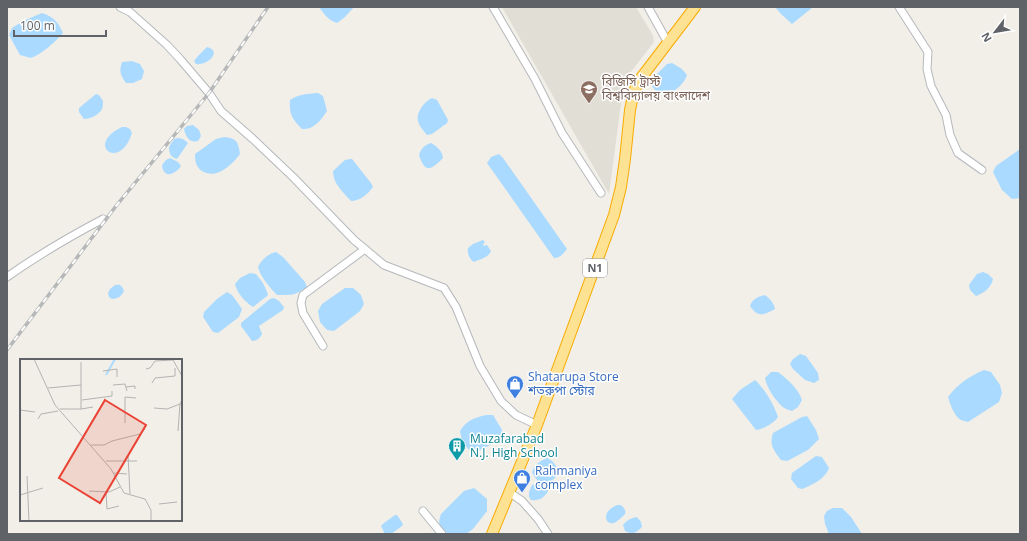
<svg xmlns="http://www.w3.org/2000/svg" width="1027" height="541" font-family="'Open Sans','Noto Sans Bengali',sans-serif">
	<style>
		.education { fill: #e1ded6 }
		.water { fill: #aadaff }
		.lines { fill: none; stroke-linecap: round; stroke-linejoin: round }
		.minor-casing { stroke: #b5b8bc; stroke-width: 9 }
		.highway-casing { stroke: #f9ab00; stroke-width: 12 }
		.minor { stroke: #fff; stroke-width: 7 }
		.highway { stroke: #fde293; stroke-width: 10 }
		.rail-casing { stroke: #b6b7b8; stroke-width: 3.5 }
		.rail { stroke: #fff; stroke-width: 2; stroke-dasharray: 6; stroke-linecap: butt }
		.labels { text-anchor: middle; stroke-width: 3; stroke-linejoin: round; paint-order: stroke }
		.shield { fill: #fff; stroke: #8f9295; stroke-width: 1 }
		.shield-label { font-size: 11px; font-weight: bold; fill: #5f6368 }
		.education-label { font-size: 12px; fill: #785e54; stroke: #fff; text-anchor: start }
		.shop-label { font-size: 12px; fill: #366cbe; stroke: #fff; text-anchor: start }
		.culture-label { font-size: 12px; fill: #0d838f; stroke: #fff; text-anchor: start }
		.inset-river { fill: none; stroke: #aadaff; stroke-width: 2 }
		.inset-road { fill: none; stroke: #b3b3b1; stroke-width: 1 }
		.view { fill: #ea4335; fill-opacity: 0.15; stroke: #ea4335; stroke-width: 2 }
		.inset-edge { fill: none; stroke: #5f6368; stroke-width: 2 }
	</style>
	<rect width="100%" height="100%" fill="#f1efe8"/>
	<polygon class="education" points="502,7 636,7 651,32 653,36 654,42 630,73 625,83 622,96 609,194"/>
	<g class="water">
		<path d="M319 7H354L345 17 337 23C328 20 324 14 319 7Z"/>
		<polygon points="775,7 813,7 792,24 781,14"/>
		<path d="M42 13C54 17 58 22 63 33 54 43 43 53 31 58L20 55 9 35 12 28 23 21Z"/>
		<path d="M207 47C223 51 207 66 196 64L194 61 198 56Z"/>
		<path d="M132 61 140 64 144 71 142 79 133 83H126C120 75 119 71 122 62Z"/>
		<path d="M672 63 682 69 687 75C684 84 676 90 668 95 659 93 656 93 651 84L654 77 667 64Z"/>
		<path d="M318 93 323 96 327 111C321 120 314 130 302 129 292 119 289 114 290 100 299 94 306 94 318 93Z"/>
		<path d="M96 94 99 95 103 101C103 104 103 106 102 109 99 115 90 119 84 119L79 112V108Z"/>
		<path d="M432 98 437 100 448 120 447 123 432 134 427 135C424 131 419 126 418 121 416 112 425 101 432 98Z"/>
		<path d="M193 125 199 130 201 136 198 141C189 143 186 137 184 129L187 126Z"/>
		<path d="M122 127H126L130 129 132 133C120 172 84 145 122 127Z"/>
		<path d="M224 137C237 138 238 142 240 154 232 165 216 180 202 171 196 167 195 161 195 154L216 139Z"/>
		<path d="M178 138 183 139 188 143 177 159C171 157 169 154 169 147L174 139Z"/>
		<path d="M431 143C438 147 442 151 443 158 431 170 425 174 419 155 421 148 425 145 431 143Z"/>
		<polygon points="1020,149 1020,198 1012,199 1002,190 993,172 996,166"/>
		<path d="M499 154 503 158 567 249C563 254 560 258 554 258L487 163 491 157Z"/>
		<path d="M170 158 178 162 181 166C175 175 163 179 162 165L166 160Z"/>
		<path d="M350 159H352L371 183 373 187C368 194 360 201 351 201 343 192 333 184 333 171L345 160Z"/>
		<path d="M483 240 485 242 483 244 484 246 487 245 491 251C488 258 480 259 474 262 469 259 467 253 468 248L473 244Z"/>
		<path d="M276 252 283 257 305 282 307 287C294 296 293 295 277 295 269 286 261 278 258 267 262 259 268 254 276 252Z"/>
		<path d="M983 272 988 274 993 279C991 288 984 293 976 296L970 290 969 285 977 274Z"/>
		<path d="M250 273 256 274 263 283 268 294 267 296 253 307C245 302 237 293 235 284L240 278Z"/>
		<path d="M115 285C121 284 122 286 124 291 122 296 117 299 112 299L109 297 108 293 110 289Z"/>
		<polygon points="345,288 353,288 361,295 364,304 360,311 334,331 327,330 320,322 318,311 322,304"/>
		<polygon points="227,292 232,295 242,309 239,317 218,333 213,332 203,317 204,312 217,299"/>
		<path d="M765 295C770 299 774 303 775 309 764 315 758 318 750 306 753 298 758 297 765 295Z"/>
		<path d="M274 298 279 301 284 307 283 310 259 326 262 334C260 338 257 341 252 341L241 326V323L270 299Z"/>
		<polygon points="800,354 806,356 818,373 819,380 814,383 805,380 793,369 790,364 793,359"/>
		<path d="M984 370 991 372 1000 385 1002 393 999 402 968 422C966 421 963 421 961 420 954 416 950 404 948 397 959 383 968 377 984 370Z"/>
		<path d="M771 372H778C787 379 799 389 802 400L798 407 792 411C790 410 788 410 786 409 778 405 766 387 765 378Z"/>
		<path d="M755 380C765 389 774 405 778 417 774 423 764 429 756 430L732 399 740 390Z"/>
		<path d="M486 415H493L502 430 500 437 492 444 478 451 469 450 462 441 460 431C467 420 474 418 486 415Z"/>
		<path d="M807 416 816 430 819 439 808 450 787 461 781 460C774 450 769 446 773 433L802 417Z"/>
		<path d="M816 456 822 457 829 468C825 479 812 485 802 489L798 488 791 479 792 473Z"/>
		<path d="M547 458C553 460 561 470 557 476 555 478 553 479 552 481 543 488 536 481 532 472 535 464 540 461 547 458Z"/>
		<path d="M538 484H542L547 488 548 491C544 498 539 501 531 500L529 497V492L532 485Z"/>
		<polygon points="474,488 487,499 487,511 473,529 466,534 448,534 440,526 439,521 441,514 464,491"/>
		<path d="M617 505H621C624 508 626 510 625 514 622 517 618 521 614 523 608 525 604 519 607 513 609 509 613 507 617 505Z"/>
		<polygon points="833,508 842,508 851,517 862,534 829,534 825,524 824,516 827,511"/>
		<polygon points="395,515 397,515 403,524 402,526 391,534 385,534 381,526 384,523"/>
		<path d="M637 517 641 522 642 527C636 533 633 535 625 531L623 525C627 520 631 518 637 517Z"/>
	</g>
	<g class="lines">
		<g class="minor-casing">
			<g id="minor">
				<polyline points="120,7 130,12 167,45 180,59 209,93 221,111 253,139 293,177 354,240 384,265 444,288 456,307 480,366 501,401 516,415 537,425"/>
				<polyline points="493,7 535,79 562,133 601,193"/>
				<polyline points="648,7 668,43"/>
				<polyline points="899,7 928,52 927,69 931,86 946,115 950,135 958,153 982,170"/>
				<path d="M7 277C38 255 69 237 103 219"/>
				<polyline points="323,346 303,313 301,303 303,295 365,249"/>
				<polyline points="509,492 522,501 538,519 548,534"/>
				<polyline points="423,511 442,534"/>
			</g>
		</g>
		<g class="highway-casing">
			<polyline id="highway" points="492,534 537,425 614,215 621,187 625,159 630,110 634,91 641,78 695,7"/>
		</g>
		<use href="#minor" class="minor"/>
		<use href="#highway" class="highway"/>
		<g class="rail-casing">
			<polyline id="rail" points="7,350 116,206 209,93 268,7"/>
		</g>
		<use href="#rail" class="rail"/>
	</g>
	<defs>
		<g id="university-pin" transform="scale(0.9)"><path d="M0 17L-7.5 6A9.5 9.5 0 1 1 7.5 6Z" fill="#8d6e63" stroke="#fff"/><path d="M0-5L7-2L0 1L-7-2ZM-4 1L0 2.5L4 1V4Q0 6-4 4Z" fill="#fff"/></g>
		<g id="shop-pin" transform="scale(0.9)"><path d="M0 17L-7.5 6A9.5 9.5 0 1 1 7.5 6Z" fill="#3f7fe0" stroke="#fff"/><path d="M-5-2.5h2.3a2.7 3.5 0 0 1 5.4 0H5L5.5 6h-11ZM-1.5-2.5h3a1.5 2.3 0 0 0-3 0Z" fill="#fff"/></g>
		<g id="building-pin" transform="scale(0.9)"><path d="M0 17L-7.5 6A9.5 9.5 0 1 1 7.5 6Z" fill="#0f9aa8" stroke="#fff"/><path d="M-4-6H4V6H1V3H-1V6H-4ZM-2.5-4.3h1.7v1.8h-1.7ZM.8-4.3h1.7v1.8H.8ZM-2.5-1h1.7V.8h-1.7ZM.8-1h1.7V.8H.8Z" fill="#fff"/></g>
	</defs>
	<g fill-rule="evenodd">
		<use href="#university-pin" x="589" y="89"/>
		<use href="#shop-pin" x="515" y="384"/>
		<use href="#building-pin" x="457" y="446"/>
		<use href="#shop-pin" x="522" y="478"/>
	</g>
	<g class="labels">
		<rect class="shield" x="583" y="259" width="24" height="18" rx="3"/>
		<g class="shield-label">
			<text x="595" y="272">N1</text>
		</g>
		<g class="education-label">
			<text x="602" y="86">বিজিসি ট্রাস্ট<tspan x="602" dy="14">বিশ্ববিদ্যালয় বাংলাদেশ</tspan></text>
		</g>
		<g class="shop-label">
			<text x="528" y="381">Shatarupa Store<tspan x="528" dy="14">শতরুপা স্টোর</tspan></text>
			<text x="535" y="475">Rahmaniya<tspan x="535" dy="14">complex</tspan></text>
		</g>
		<g class="culture-label">
			<text x="470" y="443">Muzafarabad<tspan x="470" dy="14">N.J. High School</tspan></text>
		</g>
	</g>
	<g transform="translate(20 359)">
		<rect width="162" height="162" fill="#f1efe8"/>
		<path class="inset-river" d="M86 16 95 0"/>
		<path class="inset-road" d="M14 0 35 46 91 110 104 134 125 140 131 151V162M126 10 130 9 135 2 153 1 162 17M83 12 97 10V18M132 24 135 19 155 17V9M93 26 105 25 107 32M106 28 115 27V30M28 29 61 26M62 41 92 37V32M134 49 147 50 160 45 162 41M40 50H61V3M61 50 73 48M0 51 15 53M18 60 21 55 38 52M105 64V38L116 39M158 72 160 45M71 86H84L92 82 120 75 125 70M108 96 110 135M86 102H117M94 114 107 115M7 117 9 162M69 132 89 133 100 128M86 133 87 150 99 147M0 136 23 129M139 145 157 143"/>
		<path class="view" d="M85 41 126 66 80 144 39 119Z"/>
		<rect width="162" height="162" class="inset-edge"/>
	</g>
	<rect width="1027" height="541" fill="none" stroke="#5f6368" stroke-width="16"/>
	<g transform="translate(995 32) rotate(239)" stroke="#ffffff" stroke-width="3" paint-order="stroke">
	<path d="M0-3L7 15L0 10L-7 15Z" fill="#5f6368"/>
	<text y="-6" font-size="11" font-weight="bold" text-anchor="middle" fill="#5f6368">N</text>
	</g>
	<path d="M14 30v6h92v-6" fill="none" stroke="#5f6368" stroke-width="2"/>
	<text x="20" y="30" font-size="12" fill="#5f6368" stroke="#ffffff" stroke-width="3" paint-order="stroke">100 m</text>
</svg>
